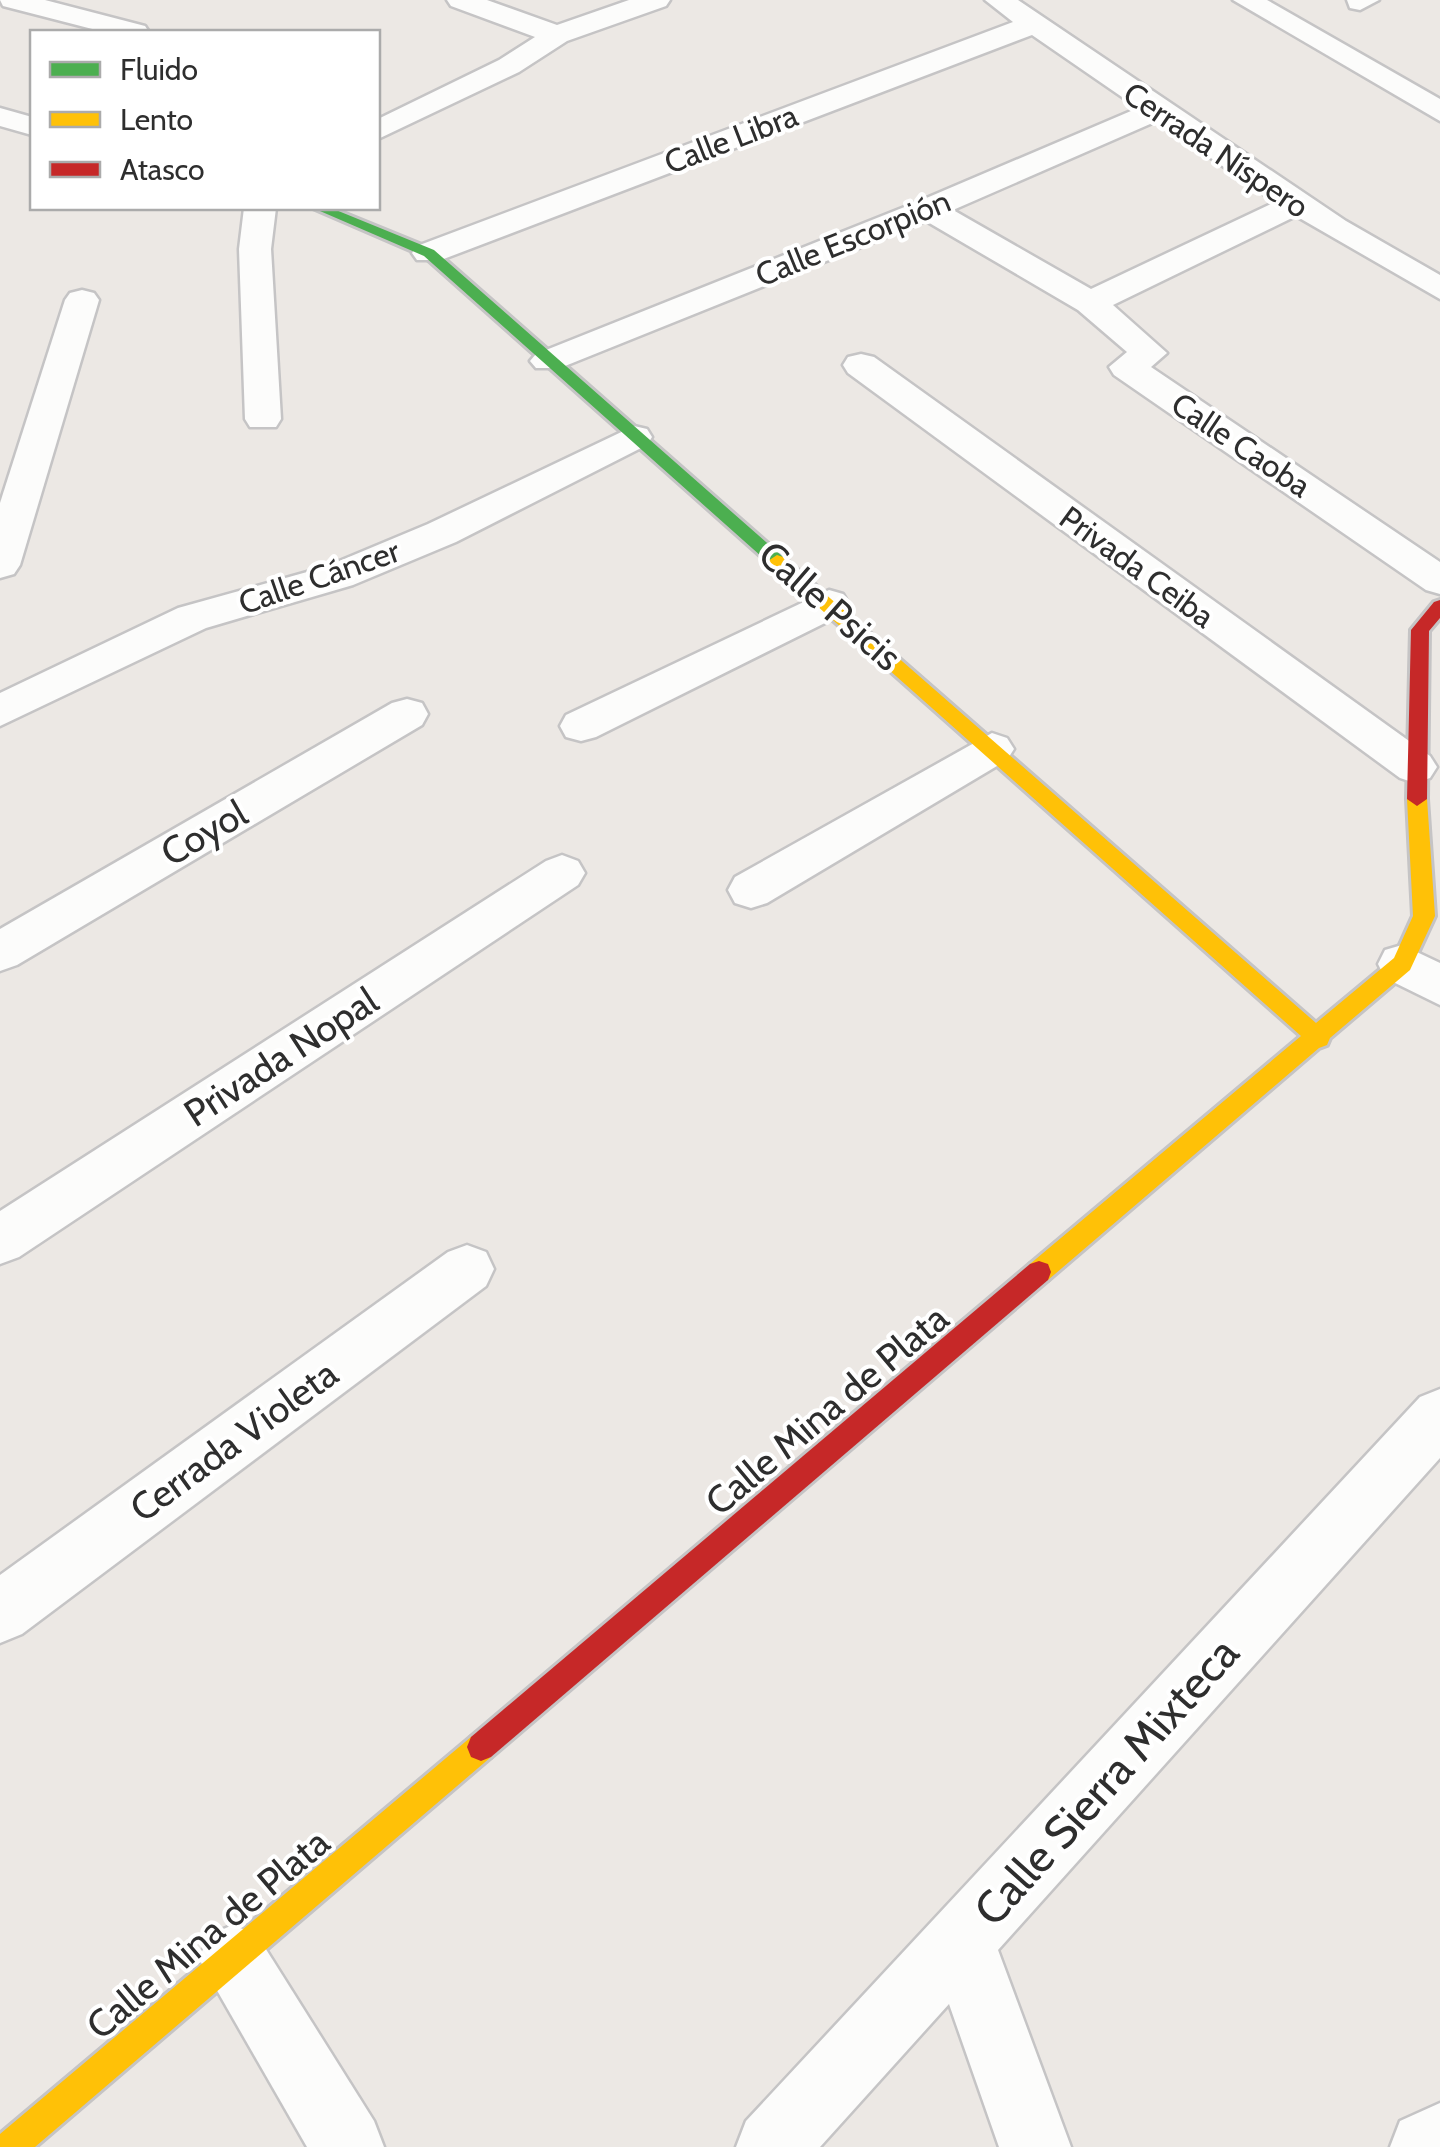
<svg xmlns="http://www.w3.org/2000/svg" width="1440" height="2147" font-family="Cabin,sans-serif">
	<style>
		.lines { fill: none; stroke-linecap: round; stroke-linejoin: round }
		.street-casing { stroke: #c5c4c5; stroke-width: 5 }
		.fast-casing { stroke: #c5c4c5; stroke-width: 6 }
		.slow-casing { stroke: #c5c4c5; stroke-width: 6 }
		.jam-casing { stroke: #c5c4c5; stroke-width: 6 }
		.street { fill: #fcfcfb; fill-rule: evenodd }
		.fast { fill: #4caf50; fill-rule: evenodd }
		.slow { fill: #ffc107; fill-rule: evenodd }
		.jam { fill: #c62828; fill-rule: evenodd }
		.labels { text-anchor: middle; stroke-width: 8; stroke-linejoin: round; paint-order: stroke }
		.far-street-label { font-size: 32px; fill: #2e2e2e; stroke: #fff }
		.street-label { font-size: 38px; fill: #2e2e2e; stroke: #fff }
		.near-street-label { font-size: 45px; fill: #2e2e2e; stroke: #fff }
	</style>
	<rect width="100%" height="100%" fill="#ece8e4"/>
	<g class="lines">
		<g class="street-casing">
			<g id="street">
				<polygon points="0,0 45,0 145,26 149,32 104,32 3,6"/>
				<polygon points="447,0 487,0 557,25 629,0 670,0 666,6 567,41 519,72 378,139 378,119 499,60 535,37 451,6"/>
				<path d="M985 0H1018L1346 221 1440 275V299L1296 216 1113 305 1167 353 1151 367 1440 562V594L1426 590 1114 375 1109 367 1127 352 1078 310 926 221 560 368H536L530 361 536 354 917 202 1138 108 1032 35 441 260H417L412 253 417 246 1013 22ZM1157 121 1275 202 1091 289 953 210Z"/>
				<polygon points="1233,0 1267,0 1440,99 1440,121"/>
				<polygon points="1347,0 1379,0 1360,10 1350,8"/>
				<polygon points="0,108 32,117 32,135 0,126"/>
				<polygon points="244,208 276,208 271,249 281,419 276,427 250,427 245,419 239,249"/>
				<polygon points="82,290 94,293 99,300 20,565 14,574 0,578 0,503 65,300 70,293"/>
				<polygon points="861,354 874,357 1430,756 1437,767 1430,778 1415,783 1400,778 848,373 843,365 848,357"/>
				<polygon points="634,426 647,429 652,437 647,445 456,542 353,585 206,628 0,726 0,693 178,608 325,567 428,524"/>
				<polygon points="829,590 843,594 849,604 843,614 596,737 581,741 566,737 560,726 566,715"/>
				<polygon points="407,699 422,703 428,714 422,725 17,965 0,971 0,929 392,703"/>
				<polygon points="992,733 1007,738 1014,749 1007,760 767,903 751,908 735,903 728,890 735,877"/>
				<polygon points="562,855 578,861 585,873 578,885 19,1257 0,1264 0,1211 546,861"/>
				<polygon points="1402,945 1440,963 1440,1005 1385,978 1378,964 1385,950"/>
				<polygon points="467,1245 486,1252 494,1269 486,1286 22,1634 0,1643 0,1575 448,1252"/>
				<polygon points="1440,1389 1440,1458 998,1950 1071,2147 999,2147 949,2004 820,2147 736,2147 746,2121 1420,1397"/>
				<polygon points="233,1925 257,1935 374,2121 384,2147 307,2147 199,1959 209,1935"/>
				<polygon points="1440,2103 1440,2147 1390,2147 1400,2121"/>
			</g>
		</g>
		<g class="fast-casing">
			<polygon id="fast" points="313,208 331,208 434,250 783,557 783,565 771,565 424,256"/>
		</g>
		<g class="slow-casing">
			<g id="slow">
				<polygon points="777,555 783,557 1316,1023 1394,958 1413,916 1407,799 1417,792 1427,799 1435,916 1410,970 1330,1038 1327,1045 1319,1048 1048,1280 1039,1283 1030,1280 1027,1272 1030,1264 1301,1036 771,565 768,561"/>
				<polygon points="481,1733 491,1737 495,1747 491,1757 35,2147 0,2147 0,2134 471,1737"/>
			</g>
		</g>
		<g class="jam-casing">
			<g id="jam">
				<polygon points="1440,600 1440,618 1429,631 1427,799 1417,806 1407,799 1411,630 1434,602"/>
				<polygon points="1039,1261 1048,1264 1051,1272 1048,1280 491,1757 481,1761 471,1757 467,1747 471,1737 1030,1264"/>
			</g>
		</g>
		<use href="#street" class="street"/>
		<use href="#fast" class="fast"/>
		<use href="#slow" class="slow"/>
		<use href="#jam" class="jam"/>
	</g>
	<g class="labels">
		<g class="far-street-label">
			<text transform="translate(731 139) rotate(-21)" y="11">Calle Libra</text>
			<text transform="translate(1216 150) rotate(34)" y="11">Cerrada Níspero</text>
			<text transform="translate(853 238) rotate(-22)" y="11">Calle Escorpión</text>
			<text transform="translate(1241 445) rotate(34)" y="11">Calle Caoba</text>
			<text transform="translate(1137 567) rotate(36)" y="11">Privada Ceiba</text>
			<text transform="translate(319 577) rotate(-19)" y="11">Calle Cáncer</text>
		</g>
		<g class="street-label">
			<text transform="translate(830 606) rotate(41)" y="13">Calle Psicis</text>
			<text transform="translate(204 833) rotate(-30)" y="13">Coyol</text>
			<text transform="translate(281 1057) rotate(-33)" y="13">Privada Nopal</text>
			<text transform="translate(827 1410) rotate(-40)" y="13">Calle Mina de Plata</text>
			<text transform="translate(234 1441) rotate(-36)" y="13">Cerrada Violeta</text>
			<text transform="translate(208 1934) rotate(-40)" y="13">Calle Mina de Plata</text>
		</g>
		<g class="near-street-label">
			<text transform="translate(1106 1781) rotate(-48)" y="16">Calle Sierra Mixteca</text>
		</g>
	</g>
	<rect x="30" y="30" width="350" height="180" fill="#ffffff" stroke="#ababab" stroke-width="2.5"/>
	<rect x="50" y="62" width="50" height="15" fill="#4caf50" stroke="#ababab" stroke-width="2.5"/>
	<text x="120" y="80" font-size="30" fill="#2e2e2e">Fluido</text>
	<rect x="50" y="112" width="50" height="15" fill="#ffc107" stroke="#ababab" stroke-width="2.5"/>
	<text x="120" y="130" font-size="30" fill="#2e2e2e">Lento</text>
	<rect x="50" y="162" width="50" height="15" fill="#c62828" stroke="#ababab" stroke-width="2.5"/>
	<text x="120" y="180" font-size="30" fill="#2e2e2e">Atasco</text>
</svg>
